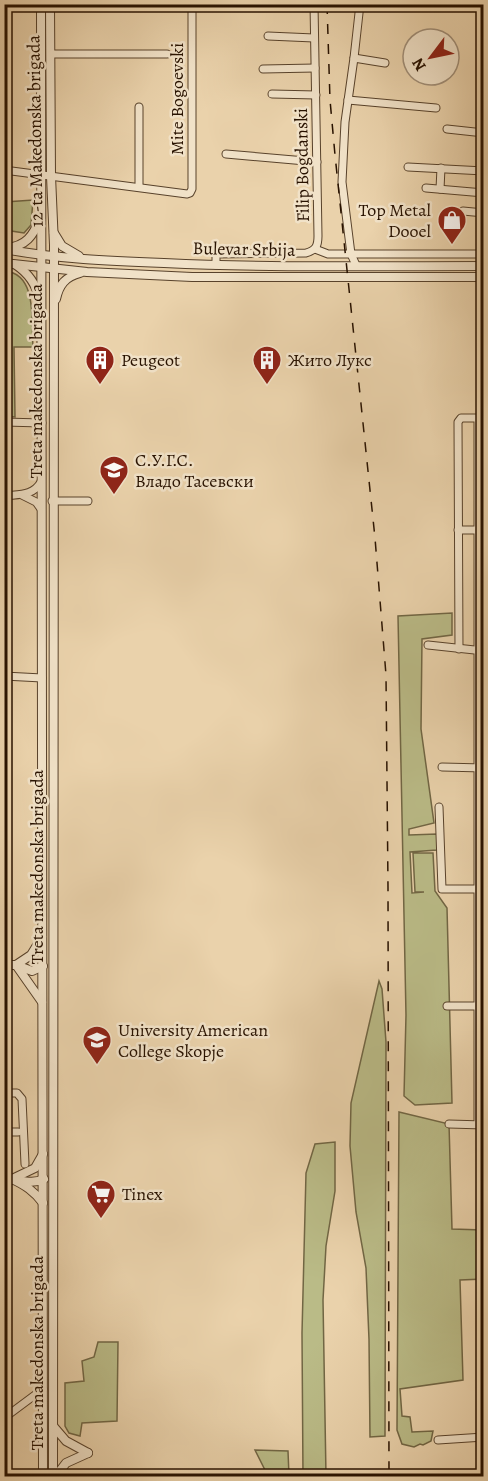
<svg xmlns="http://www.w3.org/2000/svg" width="488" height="1481" font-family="Alegreya,serif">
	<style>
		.green { fill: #babb87; stroke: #716644; stroke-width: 1.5 }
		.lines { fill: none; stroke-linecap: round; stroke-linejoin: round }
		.minor-casing { stroke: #58422b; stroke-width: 9 }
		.tertiary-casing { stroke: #58422b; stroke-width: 10 }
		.minor { stroke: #f1e2c8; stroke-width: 7 }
		.tertiary { stroke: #f1e2c8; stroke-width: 8 }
		.rail { stroke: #281200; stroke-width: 1.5; stroke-dasharray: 10 10; stroke-linecap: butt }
		.labels { text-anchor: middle; stroke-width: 5; stroke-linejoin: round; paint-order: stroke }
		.street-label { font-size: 18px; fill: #281200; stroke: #f1e2c8 }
		.poi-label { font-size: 18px; fill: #281200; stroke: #f1e2c8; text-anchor: start }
	</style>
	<rect width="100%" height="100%" fill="#ead2ab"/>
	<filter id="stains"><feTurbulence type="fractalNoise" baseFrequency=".00333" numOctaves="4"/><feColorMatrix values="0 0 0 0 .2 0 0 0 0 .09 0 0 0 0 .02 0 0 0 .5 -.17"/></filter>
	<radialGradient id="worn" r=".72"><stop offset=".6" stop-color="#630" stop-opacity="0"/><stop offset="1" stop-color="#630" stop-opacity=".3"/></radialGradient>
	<g class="green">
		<polygon points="33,200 31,225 24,233 5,230 5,202"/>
		<path d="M5 271C38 274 31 322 33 347H14L15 417 5 416Z"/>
		<polygon points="452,613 452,635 422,639 421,729 434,823 409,829 409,835 437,834 437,850 410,852 412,893 424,892 415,892 413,853 433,853 435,891 447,908 452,1103 415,1105 404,1096 406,1015 398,616"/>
		<polygon points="379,981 382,989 386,1042 385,1436 370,1437 369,1339 366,1268 356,1212 350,1146 351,1103"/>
		<polygon points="399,1112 449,1124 452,1229 483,1230 484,1279 460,1280 463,1380 400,1389 402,1416 410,1417 412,1432 433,1431 431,1441 423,1445 420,1444 414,1447 402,1444 397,1430"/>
		<polygon points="335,1142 335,1191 326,1246 323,1300 326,1476 303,1476 302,1333 306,1173 315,1144"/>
		<polygon points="98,1342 118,1342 117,1421 82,1423 80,1436 69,1433 65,1426 65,1383 84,1381 82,1361 94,1357"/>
		<polygon points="255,1450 288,1451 289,1476 268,1476"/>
	</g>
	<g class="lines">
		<g class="minor-casing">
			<g id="minor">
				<polyline points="268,36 314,38"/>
				<polyline points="51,54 167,54"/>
				<polyline points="354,58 385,63"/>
				<polyline points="263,69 315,68"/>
				<polyline points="272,94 316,95"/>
				<polyline points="348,100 436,108"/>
				<polyline points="139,107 139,187"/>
				<polyline points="447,129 484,133"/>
				<polyline points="226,154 317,162"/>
				<polyline points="408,167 484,171"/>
				<polyline points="4,170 187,194 190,193 192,189 192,4"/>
				<polyline points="426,188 484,193"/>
				<polyline points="440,189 441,168"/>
				<polyline points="463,211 484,213"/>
				<polyline points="315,249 328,254 484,254"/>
				<path d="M216 265V254L306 253C316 250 318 246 318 236L314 4"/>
				<polyline points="356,265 351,254 342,182 345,122 354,58 360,4"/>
				<polyline points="4,422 42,423"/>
				<polyline points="22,495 36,502 41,509"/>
				<path d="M4 496C19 494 33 496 41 482"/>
				<polyline points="52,501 88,501"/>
				<polyline points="458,530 484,530"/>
				<polyline points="428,645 484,651"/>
				<polyline points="459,649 458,422 461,418 484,418"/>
				<polyline points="4,676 42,678"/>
				<polyline points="442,767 484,768"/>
				<polyline points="439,807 442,889 484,889"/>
				<polyline points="447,1006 484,1006"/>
				<polyline points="4,1093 17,1093 22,1099 25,1164"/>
				<polyline points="449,1124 484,1125"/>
				<polyline points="478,1125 478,418"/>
				<polyline points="4,1132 18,1132"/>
				<polyline points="4,1418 43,1389"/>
				<polyline points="438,1440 484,1437"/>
			</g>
		</g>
		<g class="tertiary-casing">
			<g id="tertiary">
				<polyline points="41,4 43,1476"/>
				<polyline points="50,4 51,176 54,245 53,1476"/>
				<polyline points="54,233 62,246 79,256"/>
				<path d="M7 248C26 246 33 236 40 219"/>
				<path d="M4 249C57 259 110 261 164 263 270 268 377 266 484 266"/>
				<polyline points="4,263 87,272 192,277 484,277"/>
				<path d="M16 265C28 273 36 284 39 298"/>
				<path d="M56 299C59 285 65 277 80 273"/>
				<polyline points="4,965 16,965 32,971 43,966"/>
				<polyline points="16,965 42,1002"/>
				<polyline points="16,965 31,955 42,937"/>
				<path d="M4 1179C19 1179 31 1185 44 1179"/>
				<polyline points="12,1179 35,1168 43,1154"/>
				<path d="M12 1179C25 1185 34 1191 43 1203"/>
				<polyline points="54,1427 66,1441 88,1453"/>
				<polyline points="56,1476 66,1463 88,1453"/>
			</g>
		</g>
		<use href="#minor" class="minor"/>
		<use href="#tertiary" class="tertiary"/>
		<polyline class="rail" points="327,4 330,100 335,155 375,538 386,675 388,887 389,1476"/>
	</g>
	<defs>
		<g id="shop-pin" transform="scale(1.5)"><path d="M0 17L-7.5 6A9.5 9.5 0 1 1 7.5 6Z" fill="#8f2418" stroke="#f1e2c8"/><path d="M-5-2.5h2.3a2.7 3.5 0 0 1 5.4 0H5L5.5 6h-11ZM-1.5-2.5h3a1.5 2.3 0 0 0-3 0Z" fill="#fff"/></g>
		<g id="building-pin" transform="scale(1.5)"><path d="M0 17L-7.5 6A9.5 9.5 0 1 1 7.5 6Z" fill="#8f2418" stroke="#f1e2c8"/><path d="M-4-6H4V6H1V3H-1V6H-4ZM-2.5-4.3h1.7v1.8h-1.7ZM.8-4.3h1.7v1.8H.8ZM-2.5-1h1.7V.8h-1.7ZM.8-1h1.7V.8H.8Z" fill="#fff"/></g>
		<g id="school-pin" transform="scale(1.5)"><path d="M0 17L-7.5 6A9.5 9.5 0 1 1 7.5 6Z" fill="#8f2418" stroke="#f1e2c8"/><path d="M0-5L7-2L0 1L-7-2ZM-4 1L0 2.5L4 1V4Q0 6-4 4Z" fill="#fff"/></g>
		<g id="university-pin" transform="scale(1.5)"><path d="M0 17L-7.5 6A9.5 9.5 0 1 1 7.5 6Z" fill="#8f2418" stroke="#f1e2c8"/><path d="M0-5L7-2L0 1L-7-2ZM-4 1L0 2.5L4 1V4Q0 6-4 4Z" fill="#fff"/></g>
		<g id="supermarket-pin" transform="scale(1.5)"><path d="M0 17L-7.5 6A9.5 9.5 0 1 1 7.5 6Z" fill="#8f2418" stroke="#f1e2c8"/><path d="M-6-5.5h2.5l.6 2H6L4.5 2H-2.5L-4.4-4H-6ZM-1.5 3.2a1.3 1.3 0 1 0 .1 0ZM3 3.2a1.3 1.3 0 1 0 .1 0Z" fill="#fff"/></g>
	</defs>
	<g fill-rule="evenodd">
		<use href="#shop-pin" x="452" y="220"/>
		<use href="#building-pin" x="100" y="360"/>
		<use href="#building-pin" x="267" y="360"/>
		<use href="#school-pin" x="114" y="470"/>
		<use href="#university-pin" x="97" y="1040"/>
		<use href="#supermarket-pin" x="101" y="1194"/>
	</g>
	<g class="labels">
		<g class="street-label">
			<text transform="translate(177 99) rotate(-90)" y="6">Mite Bogoevski</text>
			<text transform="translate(35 131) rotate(-91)" y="6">12-ta Makedonska brigada</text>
			<text transform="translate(302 165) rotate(-91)" y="6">Filip Bogdanski</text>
			<text transform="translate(244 249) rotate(1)" y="6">Bulevar Srbija</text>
			<text transform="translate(36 381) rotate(-90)" y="6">Treta makedonska brigada</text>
			<text transform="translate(37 867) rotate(-90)" y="6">Treta makedonska brigada</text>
			<text transform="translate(37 1353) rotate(-90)" y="6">Treta makedonska brigada</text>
		</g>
		<g class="poi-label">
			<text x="431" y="216" text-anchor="end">Top Metal<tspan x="431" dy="21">Dooel</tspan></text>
			<text x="121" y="366">Peugeot</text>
			<text x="288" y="366">Жито Лукс</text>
			<text x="135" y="466">С.У.Г.С.<tspan x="135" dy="21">Владо Тасевски</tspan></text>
			<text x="118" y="1036">University American<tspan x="118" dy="21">College Skopje</tspan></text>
			<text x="122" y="1200">Tinex</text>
		</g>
	</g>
	<rect width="488" height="1481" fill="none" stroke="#ead2ab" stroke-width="24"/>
	<rect x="6" y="6" width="476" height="1469" fill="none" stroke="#281200" stroke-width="3"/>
	<rect x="12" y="12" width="464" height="1457" fill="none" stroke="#281200" stroke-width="1.5"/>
	<g transform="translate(431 57) rotate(238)"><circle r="28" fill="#f1e2c8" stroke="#a18f78" stroke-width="1.5"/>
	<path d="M0-4.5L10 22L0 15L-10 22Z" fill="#8f2418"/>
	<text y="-9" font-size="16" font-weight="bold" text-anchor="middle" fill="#281200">N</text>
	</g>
	<rect width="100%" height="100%" filter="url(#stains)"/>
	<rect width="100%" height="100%" fill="url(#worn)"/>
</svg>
